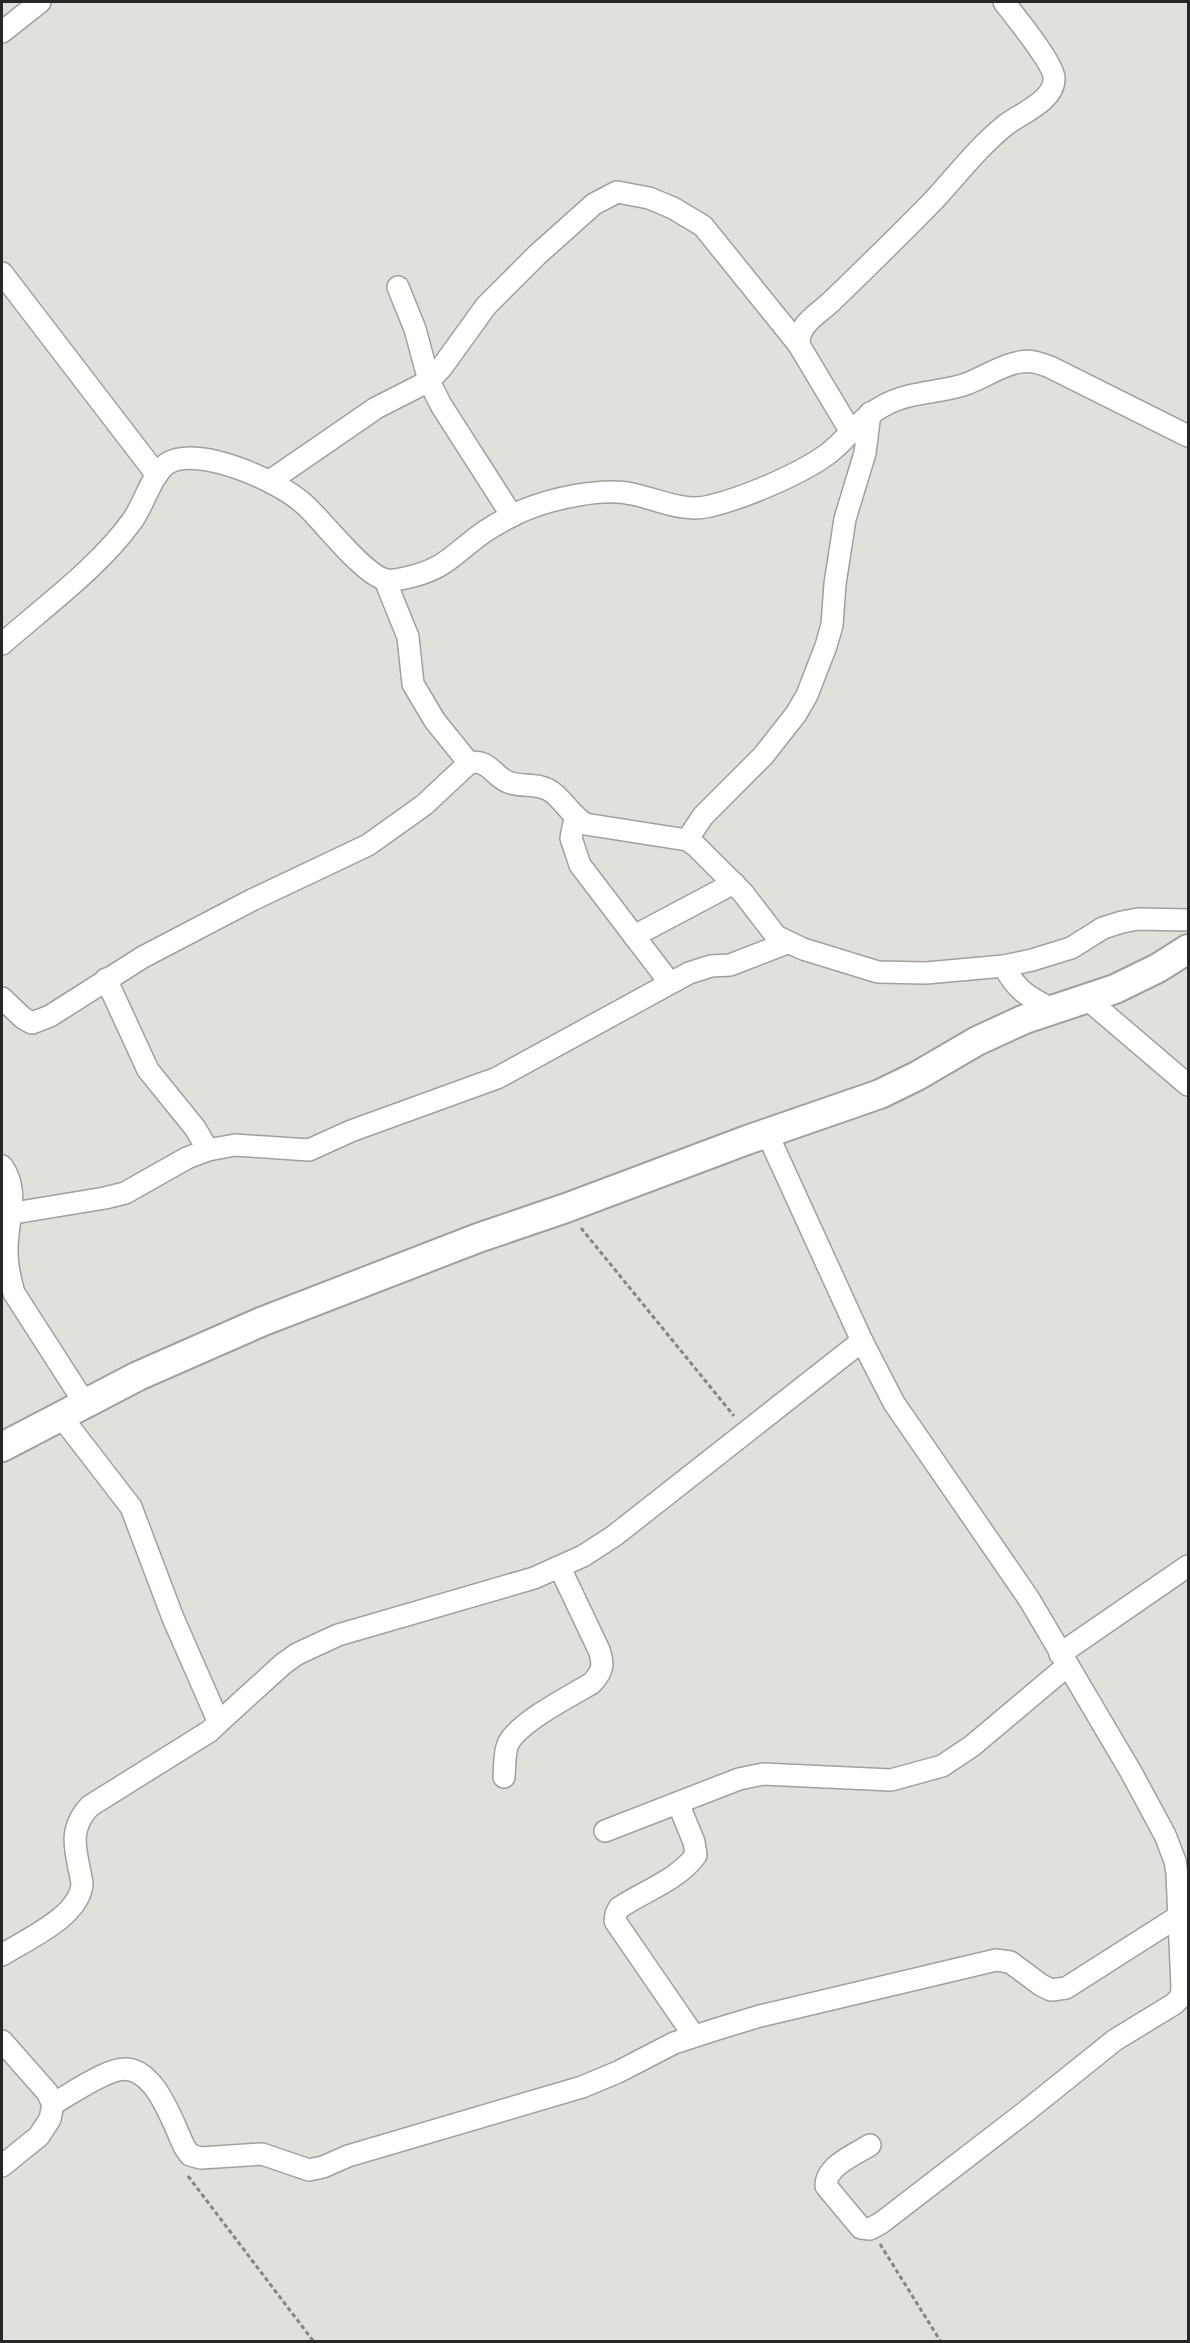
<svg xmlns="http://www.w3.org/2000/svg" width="1190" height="2343" font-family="Poppins,sans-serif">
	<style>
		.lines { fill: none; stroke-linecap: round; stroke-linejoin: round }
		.street-casing { stroke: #a29f9c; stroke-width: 24 }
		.secondary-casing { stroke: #a29f9c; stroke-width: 32 }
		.path { stroke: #868582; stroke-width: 3; stroke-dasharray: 4.5 3; stroke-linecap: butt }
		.street { stroke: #fff; stroke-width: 21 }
		.secondary { stroke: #fff; stroke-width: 28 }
	</style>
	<rect width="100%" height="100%" fill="#e2e0dc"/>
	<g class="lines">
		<g class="street-casing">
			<g id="street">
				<polyline points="2,32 40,2"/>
				<polyline points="2,273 157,475"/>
				<polyline points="398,287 415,329 429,381 441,405 512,516"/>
				<path d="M851 432 799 345C798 323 819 314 833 300 867 267 901 234 934 200 958 174 979 146 1007 124 1022 113 1055 100 1054 78 1054 64 1014 15 1004 2"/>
				<polyline points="270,481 376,408 429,381 442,367 486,306 537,255 594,204 617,192 649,198 673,208 703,226 799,345"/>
				<polyline points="385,580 408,637 413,684 435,721 469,763"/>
				<path d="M2 644C44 607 100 566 132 521 144 505 152 473 168 463 200 445 281 482 305 505 323 521 365 577 387 580 392 581 400 579 405 578 445 570 453 554 484 532 496 524 509 517 522 511 550 499 602 487 632 494 658 499 683 513 710 506 744 498 801 474 829 453 848 438 862 416 885 405 908 392 937 393 963 385 982 379 1000 365 1020 362 1032 360 1039 363 1050 367L1188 436"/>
				<polyline points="575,818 571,838 580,865 670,983"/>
				<polyline points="687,840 703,816 763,756 796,714 807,695 826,646 832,625 835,584 845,519 865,453 870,413"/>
				<polyline points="634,936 734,883"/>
				<path d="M1004 966C1016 990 1028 997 1052 1009"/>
				<polyline points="106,979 148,1070 195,1128 208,1150"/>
				<path d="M2 998 23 1018 32 1023 50 1016 143 957 252 900 368 845 424 805 469 763C488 758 493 776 508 782 522 788 539 782 552 792 565 802 571 815 585 824L687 840 696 846 743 893 776 936 803 949 878 972 926 973 1004 966 1032 960 1071 948 1103 928 1122 922 1138 919 1188 920"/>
				<polyline points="1086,998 1188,1085"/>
				<path d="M767 1133 862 1341 894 1403 1029 1599 1131 1772 1165 1835 1175 1861 1177 1874 1182 1987 1181 1997 1174 2004 1115 2040 1024 2113 881 2223 870 2229 861 2228 826 2186C826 2166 854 2155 870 2145"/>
				<path d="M2 1166C21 1192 6 1223 7 1252 7 1266 10 1279 14 1293L84 1402"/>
				<polyline points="2,1215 105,1198 125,1193 187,1158 208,1150 235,1145 309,1150 351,1131 497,1078 689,973 711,966 730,965 787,943"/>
				<polyline points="1060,1654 1188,1566"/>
				<polyline points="217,1724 283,1664 297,1654 338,1635 534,1578 583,1556 614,1536 862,1341"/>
				<path d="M504 1777C505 1766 504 1753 508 1744 518 1722 571 1696 592 1683 603 1671 604 1665 599 1650L560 1568"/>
				<path d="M678 1803 694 1842 696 1855C678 1880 644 1891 619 1908L616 1914 615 1921 694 2036"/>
				<polyline points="605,1831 739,1779 763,1774 891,1780 942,1766 972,1746 1067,1666"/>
				<path d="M2 1955C27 1939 81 1916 82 1883 77 1853 66 1831 90 1806L210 1731 217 1724 216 1716 173 1618 131 1507 60 1415"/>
				<polyline points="2,2041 47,2092 53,2104 50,2119 39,2136 2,2166"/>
				<path d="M53 2104C72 2093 93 2078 114 2071 153 2057 172 2122 185 2148L190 2155 201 2158 262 2154 309 2170 323 2167 348 2156 582 2087 618 2072 674 2043 717 2029 760 2016 996 1960 1010 1962 1041 1985 1051 1990 1066 1988 1179 1916"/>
			</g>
		</g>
		<g class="secondary-casing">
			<polyline id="secondary" points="2,1447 138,1376 261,1322 478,1238 566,1208 747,1140 880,1094 917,1076 977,1041 1025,1019 1115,989 1158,968 1188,949"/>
		</g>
		<g class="path">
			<polyline points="581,1228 734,1416"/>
			<polyline points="188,2176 314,2342"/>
			<polyline points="880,2244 941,2342"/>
		</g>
		<use href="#street" class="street"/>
		<use href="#secondary" class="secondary"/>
	</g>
	<rect width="1190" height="2343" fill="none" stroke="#272725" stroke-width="6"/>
</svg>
